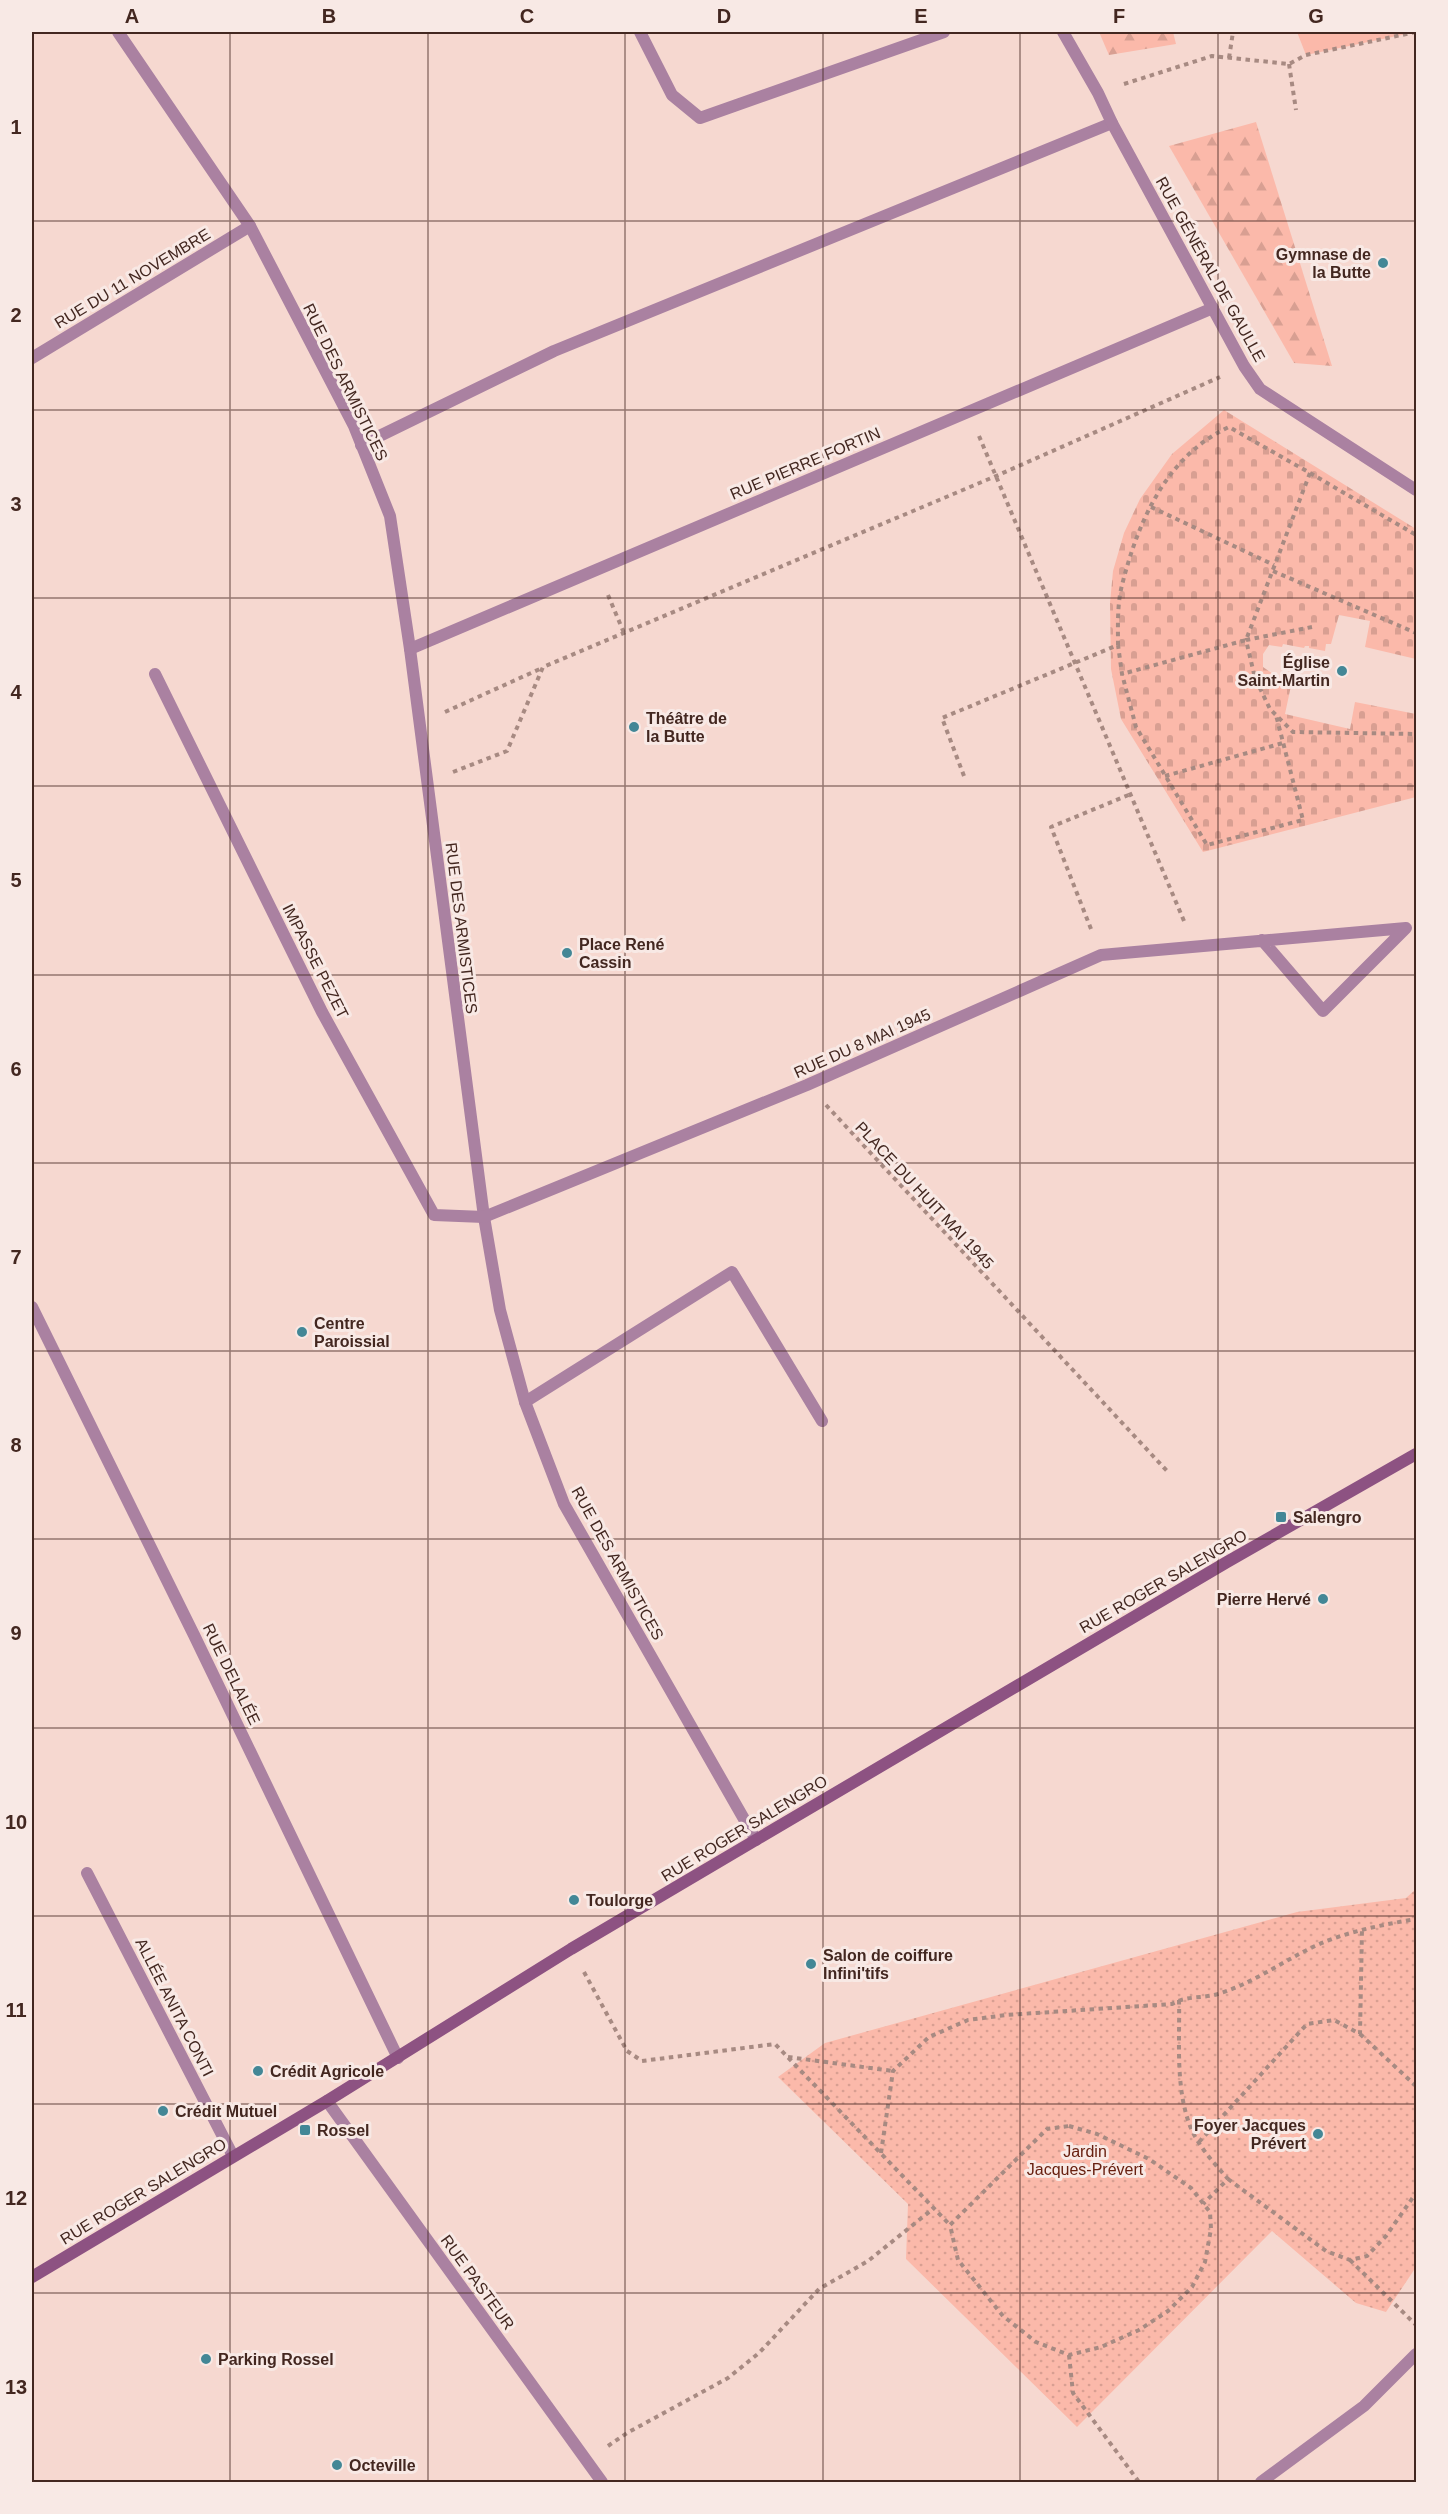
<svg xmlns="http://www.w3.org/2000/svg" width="1448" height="2514" font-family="Arial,sans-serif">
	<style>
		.green { fill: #fbb9aa }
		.forest { fill: url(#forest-firs) }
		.cemetery { fill: url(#cemetery-stones) }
		.park { fill: url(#park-dots) }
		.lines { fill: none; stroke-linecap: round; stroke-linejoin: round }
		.path { stroke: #a78a82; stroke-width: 4; stroke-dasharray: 4.5 4.5; stroke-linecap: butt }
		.service { stroke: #aa81a1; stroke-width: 12 }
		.minor { stroke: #aa81a1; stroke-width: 12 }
		.secondary { stroke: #8d5282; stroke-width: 12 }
		.grid { fill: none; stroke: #432720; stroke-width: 1.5; stroke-opacity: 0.55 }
		.poi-dot { fill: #438796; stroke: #f8e9e5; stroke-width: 2 }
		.labels { text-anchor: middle; stroke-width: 6; stroke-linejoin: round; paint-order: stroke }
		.poi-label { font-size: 16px; font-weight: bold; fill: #432720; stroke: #f8e9e5; text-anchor: start }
		.street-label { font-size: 16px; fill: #432720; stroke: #f8e9e5 }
		.park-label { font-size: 16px; fill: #682010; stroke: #f8e9e5 }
		.neatline { fill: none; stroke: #432720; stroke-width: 2 }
		.grid-label { font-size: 20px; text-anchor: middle; font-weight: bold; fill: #432720 }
	</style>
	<defs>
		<pattern id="forest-firs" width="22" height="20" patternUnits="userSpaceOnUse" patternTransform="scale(1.5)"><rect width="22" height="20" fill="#fbb9aa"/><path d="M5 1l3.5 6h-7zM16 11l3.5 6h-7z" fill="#d89f92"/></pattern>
		<pattern id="cemetery-stones" width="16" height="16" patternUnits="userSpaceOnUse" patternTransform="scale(1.5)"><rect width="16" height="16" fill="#fbb9aa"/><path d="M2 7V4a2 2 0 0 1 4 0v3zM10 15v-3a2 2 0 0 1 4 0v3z" fill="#d89f92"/></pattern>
		<pattern id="park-dots" width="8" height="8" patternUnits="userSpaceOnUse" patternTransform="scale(1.5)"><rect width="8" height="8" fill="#fbb9aa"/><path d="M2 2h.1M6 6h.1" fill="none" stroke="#d89f92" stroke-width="1.8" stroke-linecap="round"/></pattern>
	</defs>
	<rect width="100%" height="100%" fill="#f6d8d0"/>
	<polygon class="green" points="1297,32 1416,32 1306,55"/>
	<g class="forest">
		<polygon points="1099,32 1173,32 1176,44 1109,55"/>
		<polygon points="1256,122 1332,366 1294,363 1169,146"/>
	</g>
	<polygon class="cemetery" points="1224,410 1416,529 1416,659 1365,647 1370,621 1339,615 1331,644 1326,644 1325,651 1309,648 1309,646 1305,646 1304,648 1283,644 1282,647 1269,645 1263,654 1263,667 1279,678 1278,680 1292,681 1285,714 1350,729 1355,702 1416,714 1416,797 1203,852 1121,719 1111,669 1110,603 1113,571 1124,533 1140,499 1172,454"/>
	<polygon class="park" points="1416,1889 1416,2267 1386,2312 1356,2303 1272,2231 1077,2427 906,2259 908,2204 778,2077 825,2043 1297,1912 1406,1898"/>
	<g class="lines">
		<g class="path">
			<polyline points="1229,58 1233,32"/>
			<polyline points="1289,64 1296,110"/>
			<polyline points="1124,84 1212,56 1289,64 1306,55 1416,32"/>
			<polyline points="979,436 1184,921"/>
			<polyline points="1310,473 1416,535"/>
			<polyline points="1151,507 1274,565"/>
			<polyline points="1273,571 1416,633"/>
			<polyline points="608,595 624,633"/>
			<polyline points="1312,627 1246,640 1255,678 1270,709 1293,732 1416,734"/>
			<path d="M1118 645C1118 626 1117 605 1122 585 1138 522 1166 456 1229 427L1310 473 1246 640 1122 674"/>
			<polyline points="445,712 542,668"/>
			<polyline points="453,772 507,751 543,667 996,476 1220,377"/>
			<polyline points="964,776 942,718 1118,645 1122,674 1136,727 1207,845 1303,820 1276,715"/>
			<polyline points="1165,776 1283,743"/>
			<polyline points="1091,929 1051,827 1131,794"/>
			<polyline points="826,1105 1167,1471"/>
			<polyline points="584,1972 627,2051 642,2061 775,2044 950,2225"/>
			<path d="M1179 2000C1180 2041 1175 2086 1190 2126 1198 2146 1214 2163 1228 2179L1203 2204"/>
			<polyline points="1360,2034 1416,2086"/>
			<polyline points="788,2057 893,2071"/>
			<polygon points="1069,2126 1097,2134 1149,2159 1191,2188 1210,2212 1211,2229 1205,2262 1192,2287 1168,2311 1139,2330 1101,2347 1069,2355 1036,2342 1003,2316 958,2260 950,2225 1047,2129"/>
			<polyline points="1199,2142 1307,2024 1334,2020 1360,2034 1362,1929"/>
			<path d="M881 2153 893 2071 929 2037 968 2020 1006 2015 1172 2004C1187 1995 1205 1999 1221 1993 1255 1982 1283 1961 1315 1946 1348 1931 1382 1925 1416 1919"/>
			<polyline points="1228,2179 1326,2251 1350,2260 1367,2256 1386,2236 1416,2193"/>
			<polyline points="1350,2260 1416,2325"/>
			<polyline points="1069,2355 1073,2393 1139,2482"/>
			<polyline points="608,2446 627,2433 728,2378 759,2353 819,2289 868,2261 934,2208"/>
		</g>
		<g class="service">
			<polyline points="361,445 554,351 1112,123"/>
			<polyline points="525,1402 732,1272 822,1421"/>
		</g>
		<g class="minor">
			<polyline points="118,32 250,226 354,426 390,516 410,649 484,1217 500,1310 525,1402 564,1504 756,1840"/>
			<polyline points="640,32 672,95 700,118 944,32"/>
			<polyline points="1063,32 1098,93 1112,123 1244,366 1260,389 1416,490"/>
			<polyline points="32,358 250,226"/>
			<polyline points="410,649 1213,308"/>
			<polyline points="155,674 322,1012 434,1215 484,1217 807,1085 1101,955 1406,928 1323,1011 1262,940"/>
			<polyline points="32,1307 194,1635 398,2058"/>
			<polyline points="87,1873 233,2156"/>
			<polyline points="327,2101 602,2482"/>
			<polyline points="1261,2482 1364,2406 1416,2354"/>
		</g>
		<polyline class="secondary" points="32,2277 327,2101 571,1949 1227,1562 1416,1454"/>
	</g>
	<path class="grid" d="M230 32V2482M428 32V2482M625 32V2482M823 32V2482M1020 32V2482M1218 32V2482M32 221H1416M32 410H1416M32 598H1416M32 786H1416M32 975H1416M32 1163H1416M32 1351H1416M32 1539H1416M32 1728H1416M32 1916H1416M32 2104H1416M32 2293H1416"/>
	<g class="poi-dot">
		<circle cx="1383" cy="263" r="6"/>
		<circle cx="1342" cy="671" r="6"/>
		<circle cx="634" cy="727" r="6"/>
		<circle cx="567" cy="953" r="6"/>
		<circle cx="302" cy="1332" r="6"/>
		<rect x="1275" y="1511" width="12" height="12" rx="3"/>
		<circle cx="1323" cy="1599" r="6"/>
		<circle cx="574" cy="1900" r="6"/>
		<circle cx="811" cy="1964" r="6"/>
		<circle cx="258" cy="2071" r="6"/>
		<circle cx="163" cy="2111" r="6"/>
		<rect x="299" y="2124" width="12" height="12" rx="3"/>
		<circle cx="1318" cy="2134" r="6"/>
		<circle cx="206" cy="2359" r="6"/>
		<circle cx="337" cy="2465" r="6"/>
	</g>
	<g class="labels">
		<g class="poi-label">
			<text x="1371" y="260" text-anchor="end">Gymnase de<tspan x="1371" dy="18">la Butte</tspan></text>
			<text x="1330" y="668" text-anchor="end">Église<tspan x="1330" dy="18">Saint-Martin</tspan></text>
			<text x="646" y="724">Théâtre de<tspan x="646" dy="18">la Butte</tspan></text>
			<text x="579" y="950">Place René<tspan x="579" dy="18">Cassin</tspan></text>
			<text x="314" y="1329">Centre<tspan x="314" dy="18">Paroissial</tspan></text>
			<text x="1293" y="1523">Salengro</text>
			<text x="1311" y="1605" text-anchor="end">Pierre Hervé</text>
			<text x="586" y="1906">Toulorge</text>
			<text x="823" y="1961">Salon de coiffure<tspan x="823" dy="18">Infini'tifs</tspan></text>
			<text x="270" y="2077">Crédit Agricole</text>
			<text x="175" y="2117">Crédit Mutuel</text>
			<text x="1306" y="2131" text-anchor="end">Foyer Jacques<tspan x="1306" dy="18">Prévert</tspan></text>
			<text x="317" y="2136">Rossel</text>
			<text x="218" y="2365">Parking Rossel</text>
			<text x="349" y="2471">Octeville</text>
		</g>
		<g class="street-label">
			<text transform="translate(1211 269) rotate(61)" y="6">RUE GÉNÉRAL DE GAULLE</text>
			<text transform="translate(132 278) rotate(-31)" y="6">RUE DU 11 NOVEMBRE</text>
			<text transform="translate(346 382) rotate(64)" y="6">RUE DES ARMISTICES</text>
			<text transform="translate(805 463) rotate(-23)" y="6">RUE PIERRE FORTIN</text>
			<text transform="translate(462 928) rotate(83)" y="6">RUE DES ARMISTICES</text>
			<text transform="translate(316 961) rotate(63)" y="6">IMPASSE PEZET</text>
			<text transform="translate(862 1043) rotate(-24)" y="6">RUE DU 8 MAI 1945</text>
			<text transform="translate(925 1195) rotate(47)" y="6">PLACE DU HUIT MAI 1945</text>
			<text transform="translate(618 1563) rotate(61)" y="6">RUE DES ARMISTICES</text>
			<text transform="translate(1163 1581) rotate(-30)" y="6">RUE ROGER SALENGRO</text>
			<text transform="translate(232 1674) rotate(64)" y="6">RUE DELALÉE</text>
			<text transform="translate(744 1828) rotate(-31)" y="6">RUE ROGER SALENGRO</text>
			<text transform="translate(175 2007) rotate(63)" y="6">ALLÉE ANITA CONTI</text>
			<text transform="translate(143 2191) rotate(-31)" y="6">RUE ROGER SALENGRO</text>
			<text transform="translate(478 2282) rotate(54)" y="6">RUE PASTEUR</text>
		</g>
		<g class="park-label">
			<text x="1085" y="2157">Jardin<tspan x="1085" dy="18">Jacques-Prévert</tspan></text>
		</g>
	</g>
	<rect width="1448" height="2514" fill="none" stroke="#f8e9e5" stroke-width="66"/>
	<rect x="33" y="33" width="1382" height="2448" class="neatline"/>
	<g class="grid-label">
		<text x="132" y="23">A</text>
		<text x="329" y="23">B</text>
		<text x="527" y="23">C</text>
		<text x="724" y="23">D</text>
		<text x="921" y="23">E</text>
		<text x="1119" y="23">F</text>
		<text x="1316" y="23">G</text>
		<text x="16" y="134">1</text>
		<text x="16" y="322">2</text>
		<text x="16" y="511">3</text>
		<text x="16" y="699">4</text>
		<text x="16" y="887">5</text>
		<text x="16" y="1076">6</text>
		<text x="16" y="1264">7</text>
		<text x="16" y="1452">8</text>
		<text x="16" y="1640">9</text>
		<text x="16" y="1829">10</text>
		<text x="16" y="2017">11</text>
		<text x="16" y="2205">12</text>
		<text x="16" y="2394">13</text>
	</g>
</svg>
